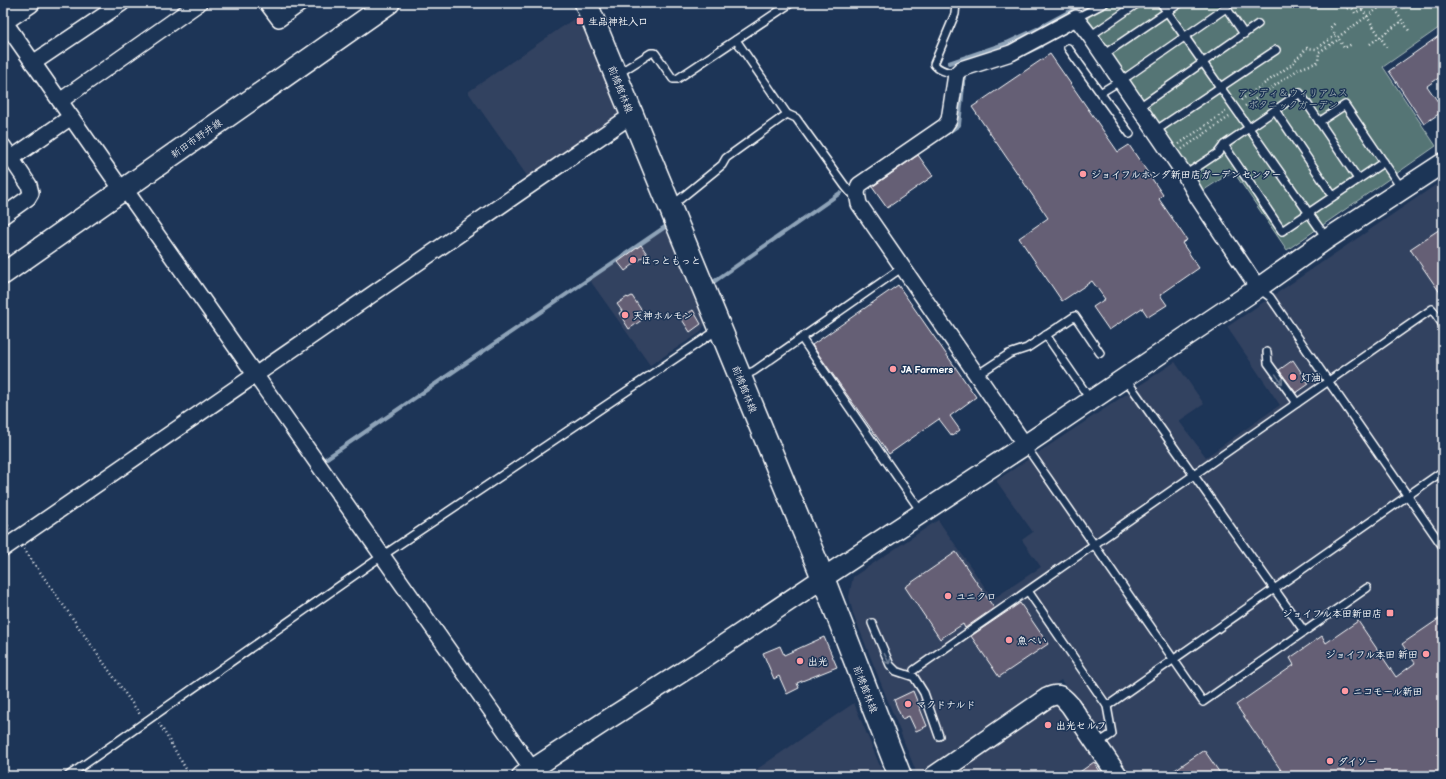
<svg xmlns="http://www.w3.org/2000/svg" width="1446" height="779" font-family="'Balsamiq Sans','Klee One',sans-serif">
	<style>
		.built { fill: #334260 }
		.green { fill: #547574; stroke: #aababa }
		.lines { fill: none; stroke-linecap: round; stroke-linejoin: round }
		.stream { stroke: #8ea3b8; stroke-width: 4 }
		.building { fill: #655f75; stroke: #fff }
		.service-casing { stroke: #fff; stroke-width: 10 }
		.minor-casing { stroke: #fff; stroke-width: 18 }
		.tertiary-casing { stroke: #fff; stroke-width: 22 }
		.secondary-casing { stroke: #fff; stroke-width: 24 }
		.primary-casing { stroke: #fff; stroke-width: 25 }
		.path { stroke: #fff; stroke-width: 2.5; stroke-dasharray: 1 3; stroke-linecap: butt }
		.service { stroke: #1d3557; stroke-width: 7 }
		.minor { stroke: #1d3557; stroke-width: 15 }
		.tertiary { stroke: #1d3557; stroke-width: 19 }
		.secondary { stroke: #1d3557; stroke-width: 21 }
		.primary { stroke: #1d3557; stroke-width: 22 }
		.oneway { stroke: #6c7c92 }
		.poi-dot { fill: #ff9aa2; stroke: #1d3557; stroke-width: 1.5 }
		.labels { text-anchor: middle; stroke-width: 3; stroke-linejoin: round; paint-order: stroke }
		.poi-label { font-size: 10px; font-weight: bold; fill: #fff; stroke: #1d3557; text-anchor: start }
		.street-label { font-size: 10px; fill: #fff; stroke: #1d3557 }
		.park-label { font-size: 10px; fill: #b2c1c0; stroke: #1d3557 }
	</style>
	<rect width="100%" height="100%" fill="#1d3557"/>
	<filter id="ink" filterUnits="userSpaceOnUse"><feTurbulence type="fractalNoise" baseFrequency=".025" numOctaves="2"/><feDisplacementMap in="SourceGraphic" scale="8" xChannelSelector="R" yChannelSelector="G"/><feConvolveMatrix kernelMatrix="1 2 1 2 8 2 1 2 1" color-interpolation-filters="sRGB"/></filter>
	<g filter="url(#ink)">
		<g class="built">
			<polygon points="578,16 621,118 530,180 468,92"/>
			<polygon points="1443,180 1443,776 1127,776 1061,680 923,776 917,774 853,613 849,597 853,577 938,520 993,599 1041,567 1022,540 1033,532 997,482 997,480 1175,362 1204,404 1179,421 1206,457 1280,405 1227,327"/>
			<polygon points="665,227 705,324 700,333 650,365 589,279"/>
			<polygon points="854,703 884,776 747,776"/>
			<polygon points="1051,706 1060,708 1108,776 951,776"/>
		</g>
		<path class="green" d="M1113 3H1443V25L1383 67 1436 146 1287 250 1233 171 1201 192 1087 20C1092 11 1104 8 1113 3Z"/>
		<g class="lines">
			<g class="stream">
				<polyline points="1028,52 1041,46"/>
				<polyline points="949,63 1007,43 1037,29 1085,3"/>
				<polyline points="947,133 959,125 964,76 968,74"/>
				<polyline points="712,283 840,193"/>
				<polyline points="321,462 665,227"/>
			</g>
		</g>
		<g class="building">
			<polygon points="1443,33 1443,75 1427,86 1443,109 1443,111 1424,124 1389,71"/>
			<polygon points="1050,54 1118,152 1129,145 1163,195 1159,199 1187,240 1182,243 1199,268 1160,295 1167,305 1148,317 1142,308 1109,330 1093,307 1105,299 1092,281 1062,301 1019,238 1048,218 972,107"/>
			<polygon points="918,155 933,176 887,208 872,187"/>
			<polygon points="1443,227 1443,297 1410,249"/>
			<polygon points="641,245 647,254 625,271 618,262"/>
			<polygon points="898,285 976,397 950,416 960,430 952,436 939,419 889,454 812,345"/>
			<polygon points="632,296 646,317 629,329 619,313 622,311 617,304 627,297 628,298"/>
			<polygon points="693,310 701,324 690,332 681,318"/>
			<polygon points="1293,360 1309,384 1296,393 1279,370"/>
			<polygon points="956,552 994,608 965,628 963,624 940,639 905,587"/>
			<polygon points="1020,603 1048,644 999,677 971,636"/>
			<polygon points="1443,616 1443,776 1285,776 1236,705 1294,665 1290,658 1322,636 1326,643 1358,621 1396,677 1415,663 1402,644"/>
			<polygon points="824,637 837,667 797,683 799,688 787,694 779,676 774,679 763,653 780,646 784,655"/>
			<polygon points="913,691 927,726 916,731 909,716 902,719 894,700"/>
			<polygon points="1204,750 1222,776 1166,776"/>
			<polygon points="1094,762 1103,776 1074,776"/>
		</g>
		<g class="lines">
			<g class="service-casing">
				<g id="service">
					<polyline points="1161,3 1327,239"/>
					<polyline points="1223,3 1244,34"/>
					<polyline points="1076,18 1105,3"/>
					<polyline points="1090,36 1138,3"/>
					<polyline points="736,40 787,114 796,118 845,186 850,192 857,193"/>
					<polyline points="1068,48 1130,134"/>
					<polyline points="1103,55 1180,3"/>
					<polyline points="617,72 624,70 651,53 655,53 673,79 677,79 791,3"/>
					<path d="M956 74C948 72 939 71 934 64L955 14 956 3"/>
					<polyline points="1100,93 1128,76 1226,8"/>
					<polyline points="1139,107 1258,24"/>
					<polyline points="1275,110 1333,196"/>
					<polyline points="1319,122 1345,105 1402,189"/>
					<polyline points="1155,131 1276,50"/>
					<polyline points="1224,145 1282,231 1384,162"/>
					<polyline points="1185,175 1218,153 1224,145 1300,93 1358,179"/>
					<polyline points="670,202 680,199 722,165 726,158 787,114"/>
					<polyline points="1259,289 1270,297 1443,547"/>
					<polyline points="1046,335 1090,399"/>
					<polyline points="802,339 922,513"/>
					<polyline points="1267,352 1268,363 1297,403"/>
					<polyline points="977,375 1009,354 1027,348 1075,316 1100,353"/>
					<polyline points="743,376 754,371 903,267"/>
					<polyline points="1125,378 1304,631"/>
					<polyline points="1025,445 1203,702 1367,588"/>
					<polyline points="1028,591 1107,706 1112,734 1097,744"/>
					<polyline points="872,623 890,665 896,671 914,677 924,693 939,736"/>
					<polyline points="914,670 1432,309 1443,325"/>
					<polyline points="1107,706 1443,471"/>
					<polyline points="68,776 382,556 719,329"/>
				</g>
			</g>
			<g class="minor-casing">
				<g id="minor">
					<polyline points="267,3 279,19 301,3"/>
					<polyline points="4,21 122,190 129,195 537,776"/>
					<polyline points="33,63 122,3"/>
					<polyline points="60,101 199,3"/>
					<polyline points="3,146 29,185 31,193 28,198 3,216"/>
					<polyline points="12,158 71,117"/>
					<polyline points="1025,445 859,204 857,193 859,185 945,126 949,120 956,74 961,69 1011,53 1076,18 1090,36 1185,175 1198,198 1258,288"/>
					<polyline points="3,549 632,115"/>
				</g>
			</g>
			<g class="tertiary-casing">
				<g id="tertiary">
					<polyline points="3,21 30,3"/>
					<polyline points="522,776 607,720 698,662 823,578 1025,445 1258,288 1327,239 1443,163"/>
					<path d="M934 776 1047 698C1059 692 1062 696 1070 705L1118 776"/>
				</g>
			</g>
			<g class="secondary-casing">
				<polyline id="secondary" points="3,274 389,3"/>
			</g>
			<g class="primary-casing">
				<polyline id="primary" points="586,3 823,578 900,776"/>
			</g>
			<g class="path">
				<polyline points="1342,3 1346,9 1351,6 1355,13 1362,9 1358,3"/>
				<polyline points="1348,3 1349,4 1351,3"/>
				<polyline points="1353,3 1355,5 1358,3"/>
				<polyline points="1364,3 1365,6 1362,9 1388,49"/>
				<polyline points="1390,3 1410,32"/>
				<polyline points="1338,37 1386,3"/>
				<polyline points="1370,44 1402,21"/>
				<polyline points="1241,100 1291,65 1307,48 1316,49 1336,35 1330,28 1336,22"/>
				<polyline points="1245,106 1299,69 1318,62 1319,52 1339,39 1344,48 1352,44"/>
				<polyline points="1179,144 1226,111"/>
				<polyline points="1182,149 1229,117"/>
				<polyline points="3,519 10,529"/>
				<polyline points="24,549 141,716"/>
				<polyline points="159,723 190,776"/>
			</g>
			<use href="#service" class="service"/>
			<use href="#minor" class="minor"/>
			<use href="#tertiary" class="tertiary"/>
			<use href="#secondary" class="secondary"/>
			<use href="#primary" class="primary"/>
		</g>
		<defs><path id="oneway-shaft" d="M-6 0H5M1.5-3L5.5 0L1.5 3" fill="none" stroke-width="1.6" stroke-linecap="round" stroke-linejoin="round"/></defs>
		<g class="oneway">
			<use href="#oneway-shaft" transform="translate(1279 379) rotate(55)"/>
			<use href="#oneway-shaft" transform="translate(887 659) rotate(63)"/>
		</g>
	</g>
	<g class="poi-dot">
		<rect x="576" y="17" width="8" height="8" rx="2"/>
		<circle cx="1083" cy="174" r="4"/>
		<circle cx="633" cy="260" r="4"/>
		<circle cx="625" cy="315" r="4"/>
		<circle cx="893" cy="369" r="4"/>
		<circle cx="1293" cy="377" r="4"/>
		<circle cx="948" cy="596" r="4"/>
		<rect x="1386" y="609" width="8" height="8" rx="2"/>
		<circle cx="1009" cy="640" r="4"/>
		<circle cx="1426" cy="654" r="4"/>
		<circle cx="800" cy="661" r="4"/>
		<circle cx="1345" cy="691" r="4"/>
		<circle cx="908" cy="704" r="4"/>
		<circle cx="1048" cy="725" r="4"/>
		<circle cx="1330" cy="761" r="4"/>
	</g>
	<g class="labels">
		<g class="poi-label">
			<text x="588" y="25">生品神社入口</text>
			<text x="1091" y="178">ジョイフルホンダ新田店ガーデンセンター</text>
			<text x="641" y="264">ほっともっと</text>
			<text x="633" y="319">天神ホルモン</text>
			<text x="901" y="373">JA Farmers</text>
			<text x="1301" y="381">灯油</text>
			<text x="956" y="600">ユニクロ</text>
			<text x="1382" y="617" text-anchor="end">ジョイフル本田新田店</text>
			<text x="1017" y="644">魚べい</text>
			<text x="1418" y="658" text-anchor="end">ジョイフル本田 新田</text>
			<text x="808" y="665">出光</text>
			<text x="1353" y="695">ニコモール新田</text>
			<text x="916" y="708">マクドナルド</text>
			<text x="1056" y="729">出光セルフ</text>
			<text x="1338" y="765">ダイソー</text>
		</g>
		<g class="street-label">
			<text transform="translate(621 89) rotate(68)" y="4">前橋館林線</text>
			<text transform="translate(196 138) rotate(-35)" y="4">新田市野井線</text>
			<text transform="translate(745 389) rotate(68)" y="4">前橋館林線</text>
			<text transform="translate(866 689) rotate(69)" y="4">前橋館林線</text>
		</g>
		<g class="park-label">
			<text x="1293" y="96">アンディ＆ウィリアムス<tspan x="1293" dy="12">ボタニックガーデン</tspan></text>
		</g>
	</g>
	<rect width="1446" height="779" fill="none" stroke="#1d3557" stroke-width="16"/>
	<rect x="8" y="8" width="1430" height="763" fill="none" stroke="#fff" stroke-width="1.5" filter="url(#ink)"/>
</svg>
